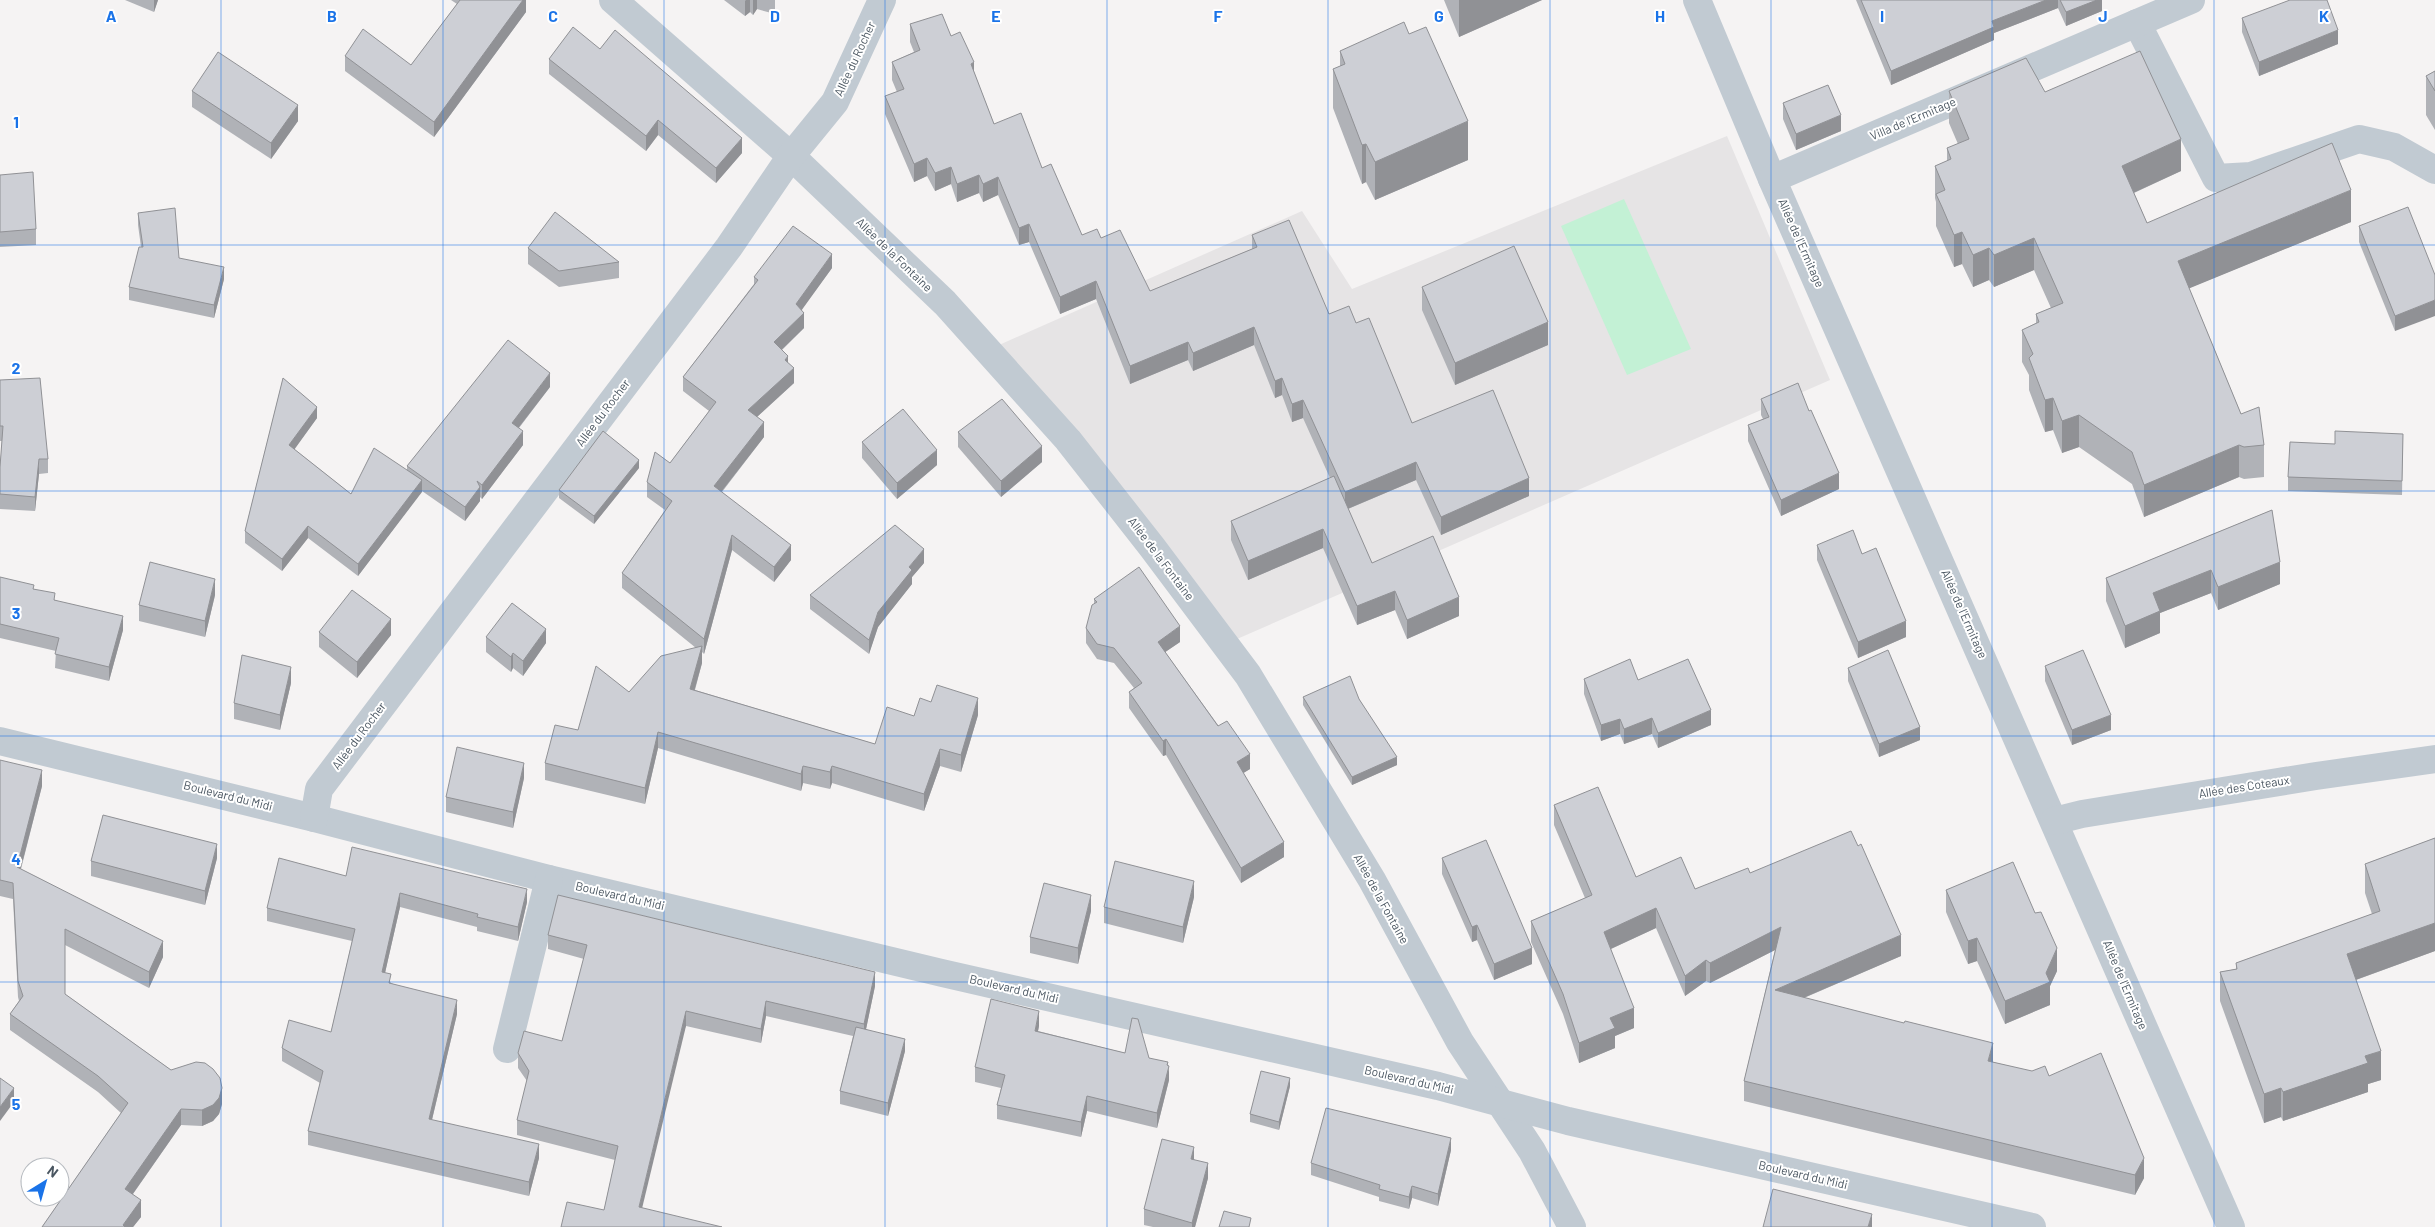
<svg xmlns="http://www.w3.org/2000/svg" width="2435" height="1227" font-family="Barlow,sans-serif">
	<style>
		.education { fill: #e6e4e5 }
		.pitch { fill: #c3f1d5 }
		.lines { fill: none; stroke-linecap: round; stroke-linejoin: round }
		.minor { stroke: #c1cad2; stroke-width: 28 }
		.wall { fill: #b0b2b7 }
		.shaded-wall { fill: #909195 }
		.building { fill: #cdcfd5; stroke: #909195 }
		.grid { fill: none; stroke: #1a73e8; stroke-width: 1; stroke-opacity: 0.55 }
		.labels { text-anchor: middle; stroke-width: 4; stroke-linejoin: round; paint-order: stroke }
		.street-label { font-size: 12px; fill: #4a5661; stroke: #fff }
		.grid-label { font-size: 16px; text-anchor: middle; font-weight: bold; fill: #1a73e8; stroke: #fff; stroke-width: 4; stroke-linejoin: round; paint-order: stroke }
	</style>
	<rect width="100%" height="100%" fill="#f5f3f3"/>
	<polygon class="education" points="1727,136 1830,380 1237,639 999,345 1302,211 1352,289"/>
	<polygon class="pitch" points="1624,199 1691,349 1627,375 1561,226"/>
	<g class="lines">
		<g class="minor">
			<polyline points="613,0 791,156 945,303 1068,440 1152,547 1248,675 1372,880 1460,1042 1532,1151 1572,1227"/>
			<polyline points="1697,0 1772,179 2231,1227"/>
			<polyline points="2137,23 2216,178 2251,176 2359,139 2394,147 2435,170"/>
			<polyline points="1772,179 2191,0"/>
			<polyline points="0,741 314,818 549,879 942,973 1438,1086 1568,1121 2032,1227"/>
			<polyline points="314,818 319,789 729,247 791,156 835,102 882,0"/>
			<polyline points="2054,821 2082,814 2316,776 2435,759"/>
			<polyline points="507,1049 549,879"/>
		</g>
	</g>
	<g class="wall">
		<polygon points="125,0 158,0 154,12"/>
		<polygon points="451,0 526,0 526,12 434,137 345,71 345,56 411,65 457,4"/>
		<polygon points="724,0 775,0 775,14 757,9 753,15 750,12 745,16"/>
		<polygon points="1444,0 1542,0 1459,37"/>
		<polygon points="1856,0 2102,0 2102,11 2066,26 2058,8 1994,33 1994,40 1891,85"/>
		<polygon points="2242,18 2338,44 2259,76 2242,32"/>
		<polygon points="910,24 951,36 974,72 994,124 1042,168 1082,235 1101,238 1150,291 1252,249 1252,235 1329,314 1356,323 1412,423 1529,496 1441,535 1416,480 1348,509 1372,563 1459,616 1407,639 1395,610 1357,625 1323,548 1248,580 1231,540 1231,521 1330,478 1303,418 1292,422 1282,395 1275,398 1254,345 1193,371 1188,360 1130,384 1096,299 1060,314 1029,242 1019,245 998,195 983,202 979,193 957,202 951,184 935,191 927,176 914,182 885,114 885,96 897,92 892,80 892,62 914,52 910,42"/>
		<polygon points="600,49 742,153 716,183 658,135 646,151 549,74 549,59"/>
		<polygon points="1340,51 1468,160 1375,200 1366,182 1362,184 1333,108 1333,69 1340,66"/>
		<polygon points="2435,71 2435,130 2426,115 2426,76"/>
		<polygon points="192,91 298,121 271,159 192,107"/>
		<polygon points="1949,91 2045,92 2181,171 2134,193 2147,223 2351,222 2189,288 2241,414 2264,445 2264,477 2244,479 2239,477 2144,517 2132,484 2079,447 2062,453 2053,430 2045,432 2029,390 2029,375 2022,362 2022,330 2036,323 2036,314 2051,308 2034,270 1994,287 1989,280 1973,287 1962,264 1954,267 1936,226 1936,202 1935,198 1935,166 1947,161 1947,148 1958,144 1949,123"/>
		<polygon points="1783,103 1841,131 1796,150 1783,119"/>
		<polygon points="0,175 36,229 36,245 0,247"/>
		<polygon points="138,213 179,258 224,279 214,318 129,300 129,287 141,247 138,225"/>
		<polygon points="2359,226 2435,275 2395,331 2359,242"/>
		<polygon points="528,248 619,262 619,278 559,287 528,264"/>
		<polygon points="832,268 801,310 804,328 782,350 788,363 794,383 757,417 764,437 722,492 791,560 774,582 732,550 704,654 702,652 702,663 695,690 875,744 914,716 931,702 978,715 961,772 940,766 924,811 832,783 830,789 803,783 801,791 658,748 645,804 545,780 545,763 578,730 629,692 696,648 622,588 622,573 665,510 647,497 647,482 670,463 709,411 683,391 683,377 754,284 754,277"/>
		<polygon points="1422,287 1548,345 1455,385 1422,310"/>
		<polygon points="283,378 317,418 294,449 351,494 407,470 407,466 550,387 519,428 523,445 482,499 480,497 480,501 465,521 422,491 358,576 308,538 282,571 245,543 245,531"/>
		<polygon points="0,380 48,459 48,473 39,474 35,511 0,509 0,467 2,441 0,441"/>
		<polygon points="1761,399 1839,489 1781,516 1748,441 1748,425 1763,419 1761,415"/>
		<polygon points="958,432 1042,462 1001,497 958,447"/>
		<polygon points="2403,434 2402,495 2288,491 2288,477"/>
		<polygon points="862,442 937,465 897,499 862,458"/>
		<polygon points="639,468 594,524 559,498 559,490"/>
		<polygon points="2272,510 2280,584 2218,610 2211,593 2160,613 2160,633 2125,648 2106,601 2106,578"/>
		<polygon points="1817,545 1862,554 1906,637 1858,658 1817,560"/>
		<polygon points="924,563 912,577 912,584 878,627 869,654 810,609 810,595"/>
		<polygon points="0,577 34,589 55,600 123,630 109,681 55,668 56,651 0,638"/>
		<polygon points="215,595 205,637 139,621 139,605"/>
		<polygon points="1094,599 1180,642 1165,652 1250,769 1243,773 1284,857 1241,883 1166,755 1163,756 1129,708 1129,692 1134,688 1114,663 1097,659 1086,643 1086,628 1094,604"/>
		<polygon points="319,632 391,635 357,678 319,647"/>
		<polygon points="486,637 546,643 523,676 513,668 511,672 486,652"/>
		<polygon points="2045,666 2111,730 2072,745 2045,681"/>
		<polygon points="1848,668 1920,740 1879,757 1848,681"/>
		<polygon points="1584,679 1638,680 1711,725 1658,748 1652,734 1624,744 1620,734 1601,741 1584,694"/>
		<polygon points="291,683 280,730 234,719 234,703"/>
		<polygon points="1303,697 1359,699 1397,765 1352,785 1303,705"/>
		<polygon points="0,760 42,786 21,869 163,957 149,988 65,945 65,994 171,1070 222,1104 219,1114 213,1121 202,1126 181,1125 133,1194 141,1217 133,1227 42,1227 121,1113 98,1092 10,1030 10,1014 19,1001 18,997 13,899 0,896"/>
		<polygon points="524,778 513,828 446,812 446,797"/>
		<polygon points="1554,805 1636,877 1695,889 1750,873 1901,956 1804,998 1993,1062 2049,1076 2144,1178 2135,1195 1744,1101 1744,1081 1775,950 1710,983 1706,981 1685,996 1656,928 1611,949 1634,1028 1615,1036 1615,1048 1579,1063 1563,1014 1531,942 1531,921 1585,898 1554,825"/>
		<polygon points="2435,838 2435,951 2356,980 2381,1080 2368,1084 2368,1092 2283,1121 2281,1117 2264,1123 2220,1001 2220,972 2236,969 2236,963 2372,914 2365,893 2365,864"/>
		<polygon points="217,858 205,905 91,876 91,861"/>
		<polygon points="1442,858 1532,964 1494,980 1477,940 1472,942 1442,874"/>
		<polygon points="346,876 527,902 518,941 477,931 477,927 400,907 385,973 391,983 457,1014 432,1120 539,1158 529,1196 308,1145 308,1131 320,1083 282,1061 282,1048 331,1032 352,941 267,921 267,908"/>
		<polygon points="1946,890 2057,971 2050,986 2050,1005 2005,1024 1977,961 1968,964 1946,912"/>
		<polygon points="1194,897 1183,943 1104,923 1104,907"/>
		<polygon points="1091,911 1078,964 1030,953 1030,937"/>
		<polygon points="548,935 875,986 866,1029 905,1051 888,1116 840,1104 840,1091 853,1036 766,1016 761,1043 686,1026 604,1210 615,1160 517,1135 517,1120 527,1081 518,1068 518,1053 562,1041 584,959 548,949"/>
		<polygon points="1039,1026 1038,1031 1125,1053 1149,1058 1168,1066 1169,1080 1157,1128 1087,1111 1081,1137 997,1119 997,1105 1001,1088 975,1082 975,1067"/>
		<polygon points="1290,1086 1279,1130 1250,1122 1250,1114"/>
		<polygon points="1451,1150 1438,1206 1412,1198 1409,1209 1379,1201 1379,1197 1311,1175 1311,1163"/>
		<polygon points="1194,1159 1208,1178 1195,1227 1153,1227 1144,1225 1144,1209"/>
	</g>
	<g class="shaded-wall">
		<polygon points="154,0 158,0 154,12"/>
		<polygon points="523,0 526,0 526,12 434,137 434,122"/>
		<polygon points="746,0 750,0 750,12 745,16 745,1"/>
		<polygon points="753,0 757,0 757,9 753,15"/>
		<polygon points="1459,0 1542,0 1459,37"/>
		<polygon points="2046,0 2058,0 2058,8 1994,33 1994,40 1891,85 1891,71 1992,21"/>
		<polygon points="2097,0 2102,0 2102,11 2066,26 2066,12"/>
		<polygon points="2338,30 2338,44 2259,76 2259,62"/>
		<polygon points="974,62 974,80 971,64"/>
		<polygon points="298,105 298,121 271,159 271,143"/>
		<polygon points="1841,115 1841,131 1796,150 1796,134"/>
		<polygon points="658,120 658,135 646,151 646,136"/>
		<polygon points="1468,121 1468,160 1375,200 1375,162"/>
		<polygon points="742,138 742,153 716,183 716,168"/>
		<polygon points="2181,139 2181,171 2122,198 2122,166"/>
		<polygon points="1366,144 1366,182 1362,184 1362,145"/>
		<polygon points="927,158 927,176 914,182 914,164"/>
		<polygon points="951,167 951,184 935,191 935,173"/>
		<polygon points="979,175 979,193 957,202 957,184"/>
		<polygon points="998,177 998,195 983,202 983,184"/>
		<polygon points="2351,190 2351,222 2178,293 2178,261"/>
		<polygon points="1029,224 1029,242 1019,245 1019,228"/>
		<polygon points="1962,232 1962,264 1954,267 1954,235"/>
		<polygon points="2034,238 2034,270 1994,287 1994,255"/>
		<polygon points="1989,248 1989,280 1973,287 1973,255"/>
		<polygon points="832,254 832,268 796,318 796,304"/>
		<polygon points="224,267 224,279 214,318 214,305"/>
		<polygon points="1096,281 1096,299 1060,314 1060,297"/>
		<polygon points="2435,300 2435,316 2395,331 2395,316"/>
		<polygon points="804,313 804,328 774,357 774,342"/>
		<polygon points="1548,322 1548,345 1455,385 1455,363"/>
		<polygon points="1254,327 1254,345 1193,371 1193,353"/>
		<polygon points="1188,342 1188,360 1130,384 1130,366"/>
		<polygon points="788,356 788,371 785,360"/>
		<polygon points="794,368 794,383 748,425 748,410"/>
		<polygon points="550,373 550,387 512,436 512,423"/>
		<polygon points="1282,378 1282,395 1275,398 1275,381"/>
		<polygon points="2053,398 2053,430 2045,432 2045,400"/>
		<polygon points="1303,400 1303,418 1292,422 1292,404"/>
		<polygon points="317,407 317,418 289,457 289,445"/>
		<polygon points="2079,415 2079,447 2062,453 2062,421"/>
		<polygon points="764,422 764,437 714,501 714,486"/>
		<polygon points="523,431 523,445 482,499 482,485"/>
		<polygon points="2239,445 2239,477 2144,517 2144,485"/>
		<polygon points="1042,446 1042,462 1001,497 1001,481"/>
		<polygon points="937,450 937,465 897,499 897,483"/>
		<polygon points="39,459 39,474 35,511 35,497"/>
		<polygon points="639,460 639,468 594,524 594,516"/>
		<polygon points="1416,462 1416,480 1345,510 1345,492"/>
		<polygon points="1839,473 1839,489 1781,516 1781,500"/>
		<polygon points="1529,478 1529,496 1441,535 1441,517"/>
		<polygon points="422,480 422,492 358,576 358,564"/>
		<polygon points="480,487 480,501 465,521 465,507"/>
		<polygon points="308,526 308,538 282,571 282,559"/>
		<polygon points="1323,529 1323,548 1248,580 1248,561"/>
		<polygon points="732,535 732,550 704,654 704,639"/>
		<polygon points="791,545 791,560 774,582 774,567"/>
		<polygon points="924,549 924,563 912,577 912,584 878,627 869,654 869,640 878,612 909,567"/>
		<polygon points="2280,562 2280,584 2218,610 2218,587"/>
		<polygon points="2211,570 2211,593 2160,613 2160,633 2125,648 2125,626 2153,593"/>
		<polygon points="215,579 215,595 205,637 205,621"/>
		<polygon points="1395,591 1395,610 1357,625 1357,606"/>
		<polygon points="1459,597 1459,616 1407,639 1407,620"/>
		<polygon points="123,616 123,630 109,681 109,667"/>
		<polygon points="391,619 391,635 357,678 357,662"/>
		<polygon points="1906,621 1906,637 1858,658 1858,642"/>
		<polygon points="1180,626 1180,642 1158,657 1158,642"/>
		<polygon points="546,629 546,643 523,676 523,661"/>
		<polygon points="702,646 702,663 690,706 690,689"/>
		<polygon points="513,653 513,668 511,672 511,657"/>
		<polygon points="291,667 291,683 280,730 280,715"/>
		<polygon points="978,698 978,715 961,772 961,755"/>
		<polygon points="1711,710 1711,725 1658,748 1658,733"/>
		<polygon points="2111,715 2111,730 2072,745 2072,730"/>
		<polygon points="1652,718 1652,734 1624,744 1624,729"/>
		<polygon points="1620,719 1620,734 1601,741 1601,725"/>
		<polygon points="1920,727 1920,740 1879,757 1879,744"/>
		<polygon points="658,732 658,748 645,804 645,788"/>
		<polygon points="1166,739 1166,755 1163,756 1163,741"/>
		<polygon points="940,749 940,766 924,811 924,794"/>
		<polygon points="1250,754 1250,769 1237,777 1237,762"/>
		<polygon points="1397,757 1397,765 1352,785 1352,777"/>
		<polygon points="524,763 524,778 513,828 513,812"/>
		<polygon points="803,766 803,783 801,791 801,774"/>
		<polygon points="832,766 832,783 830,789 830,772"/>
		<polygon points="42,770 42,786 17,883 17,867"/>
		<polygon points="1284,842 1284,857 1241,883 1241,868"/>
		<polygon points="217,844 217,858 205,905 205,891"/>
		<polygon points="1194,881 1194,897 1183,943 1183,927"/>
		<polygon points="527,889 527,902 518,941 518,927"/>
		<polygon points="400,893 400,907 382,986 382,972"/>
		<polygon points="1091,895 1091,911 1078,964 1078,948"/>
		<polygon points="1656,908 1656,928 1604,952 1604,932"/>
		<polygon points="2435,923 2435,951 2347,983 2347,954"/>
		<polygon points="1477,925 1477,940 1472,942 1472,927"/>
		<polygon points="1781,927 1781,947 1710,983 1710,963"/>
		<polygon points="1901,935 1901,956 1775,1010 1775,990"/>
		<polygon points="1977,938 1977,961 1968,964 1968,941"/>
		<polygon points="163,941 163,957 149,988 149,972"/>
		<polygon points="1532,948 1532,964 1494,980 1494,964"/>
		<polygon points="2057,948 2057,971 2050,986 2050,1005 2005,1024 2005,1001 2046,973"/>
		<polygon points="1706,960 1706,981 1685,996 1685,976"/>
		<polygon points="875,972 875,986 864,1039 864,1024"/>
		<polygon points="457,1000 457,1014 429,1132 429,1119"/>
		<polygon points="766,1001 766,1016 761,1043 761,1029"/>
		<polygon points="1634,1008 1634,1028 1615,1036 1615,1048 1579,1063 1579,1043 1610,1018"/>
		<polygon points="686,1011 686,1026 639,1221 639,1207"/>
		<polygon points="1039,1011 1039,1026 1035,1045 1035,1031"/>
		<polygon points="905,1039 905,1051 888,1116 888,1103"/>
		<polygon points="1993,1043 1993,1063 1988,1061"/>
		<polygon points="2381,1051 2381,1080 2368,1084 2368,1092 2283,1121 2283,1092 2365,1056"/>
		<polygon points="1168,1062 1168,1072 1169,1066 1169,1080 1157,1128 1157,1113"/>
		<polygon points="1290,1078 1290,1086 1279,1130 1279,1122"/>
		<polygon points="14,1088 14,1102 0,1121 0,1107"/>
		<polygon points="222,1088 222,1104 219,1114 213,1121 202,1126 202,1110"/>
		<polygon points="2281,1088 2281,1117 2264,1123 2264,1094"/>
		<polygon points="1087,1096 1087,1111 1081,1137 1081,1122"/>
		<polygon points="181,1109 181,1125 125,1205 125,1189"/>
		<polygon points="1451,1138 1451,1150 1438,1206 1438,1194"/>
		<polygon points="539,1144 539,1158 529,1196 529,1182"/>
		<polygon points="1194,1147 1194,1162 1191,1159"/>
		<polygon points="2144,1158 2144,1178 2135,1195 2135,1175"/>
		<polygon points="1208,1163 1208,1178 1195,1227 1192,1227 1192,1223"/>
		<polygon points="1412,1186 1412,1198 1409,1209 1409,1197"/>
		<polygon points="141,1200 141,1217 133,1227 123,1227 123,1225"/>
		<polygon points="1872,1214 1872,1227 1868,1227"/>
	</g>
	<g class="building">
		<polygon points="460,0 523,0 434,122 345,56 363,29 411,65"/>
		<polygon points="1861,0 2046,0 1992,21 1994,27 1891,71"/>
		<polygon points="2060,0 2097,0 2066,12"/>
		<polygon points="2290,0 2327,0 2338,30 2259,62 2242,18"/>
		<polygon points="942,14 951,36 960,32 974,62 971,64 994,124 1021,113 1042,168 1051,164 1082,235 1097,229 1101,238 1120,230 1150,291 1257,247 1252,235 1289,220 1329,314 1349,306 1356,323 1369,318 1412,423 1493,390 1529,478 1441,517 1416,462 1345,492 1303,400 1292,404 1282,378 1275,381 1254,327 1193,353 1188,342 1130,366 1096,281 1060,297 1029,224 1019,228 998,177 983,184 979,175 957,184 951,167 935,173 927,158 914,164 885,96 904,89 892,62 920,50 910,24"/>
		<polygon points="1404,22 1409,34 1426,27 1468,121 1375,162 1366,144 1362,145 1333,69 1345,64 1340,51"/>
		<polygon points="573,27 600,49 615,30 742,138 716,168 658,120 646,136 549,59"/>
		<polygon points="2140,51 2181,139 2122,166 2147,223 2332,143 2351,190 2178,261 2241,414 2259,407 2264,445 2244,447 2239,445 2144,485 2132,452 2079,415 2062,421 2053,398 2045,400 2029,358 2033,354 2022,330 2039,322 2036,314 2063,303 2034,238 1994,255 1989,248 1973,255 1962,232 1954,235 1942,207 1936,194 1945,190 1935,166 1951,159 1947,148 1969,139 1949,91 2026,58 2045,92"/>
		<polygon points="218,52 298,105 271,143 192,91"/>
		<polygon points="2435,71 2435,91 2426,76"/>
		<polygon points="1828,85 1841,115 1796,134 1783,103"/>
		<polygon points="33,172 36,229 0,232 0,175"/>
		<polygon points="2408,207 2435,275 2435,300 2395,316 2359,226"/>
		<polygon points="175,208 179,258 224,267 214,305 129,287 139,247 143,247 138,213"/>
		<polygon points="555,212 619,262 559,271 528,248"/>
		<polygon points="793,226 832,254 796,304 804,313 774,342 788,356 785,360 794,368 748,410 764,422 714,486 791,545 774,567 732,535 704,639 622,573 672,501 647,482 655,452 670,463 716,402 683,377 758,280 754,277"/>
		<polygon points="1514,246 1548,322 1455,363 1422,287"/>
		<polygon points="508,340 550,373 512,423 523,431 482,485 477,481 480,487 465,507 407,466"/>
		<polygon points="40,378 48,459 39,459 35,497 0,494 0,467 3,426 0,426 0,380"/>
		<polygon points="283,378 317,407 289,445 351,494 374,448 422,480 358,564 308,526 282,559 245,531"/>
		<polygon points="1798,383 1809,411 1811,410 1839,473 1781,500 1748,425 1769,417 1761,399"/>
		<polygon points="1002,399 1042,446 1001,481 958,432"/>
		<polygon points="903,409 937,450 897,483 862,442"/>
		<polygon points="603,431 639,460 594,516 559,490"/>
		<polygon points="2335,431 2403,434 2402,481 2288,477 2290,442 2335,444"/>
		<polygon points="1334,476 1372,563 1433,536 1459,597 1407,620 1395,591 1357,606 1323,529 1248,561 1231,521"/>
		<polygon points="2272,510 2280,562 2218,587 2211,570 2153,593 2160,611 2125,626 2106,578"/>
		<polygon points="895,525 924,549 909,567 912,570 878,612 869,640 810,595"/>
		<polygon points="1853,530 1862,554 1876,548 1906,621 1858,642 1817,545"/>
		<polygon points="150,562 215,579 205,621 139,605"/>
		<polygon points="1139,567 1180,626 1158,642 1218,726 1227,721 1250,754 1237,762 1284,842 1241,868 1166,739 1163,741 1129,692 1142,683 1114,648 1097,644 1086,628 1092,605 1097,602 1094,599"/>
		<polygon points="0,577 34,585 33,589 55,593 54,600 123,616 109,667 55,654 59,638 0,624"/>
		<polygon points="352,590 391,619 357,662 319,632"/>
		<polygon points="512,603 546,629 523,661 513,653 511,657 486,637"/>
		<polygon points="702,646 690,689 875,744 887,707 914,716 920,698 931,702 937,685 978,698 961,755 940,749 924,794 832,766 830,772 803,766 801,774 658,732 645,788 545,763 555,725 578,730 596,666 629,692 661,656"/>
		<polygon points="1888,650 1920,727 1879,744 1848,668"/>
		<polygon points="2083,650 2111,715 2072,730 2045,666"/>
		<polygon points="242,655 291,667 280,715 234,703"/>
		<polygon points="1630,659 1638,680 1688,659 1711,710 1658,733 1652,718 1624,729 1620,719 1601,725 1584,679"/>
		<polygon points="1350,676 1359,699 1397,757 1352,777 1303,697"/>
		<polygon points="457,747 524,763 513,812 446,797"/>
		<polygon points="0,760 42,770 17,867 163,941 149,972 65,929 65,994 171,1070 196,1062 205,1063 213,1069 220,1078 222,1088 219,1098 213,1105 202,1110 181,1109 125,1189 141,1200 123,1225 125,1227 42,1227 128,1103 98,1076 10,1014 23,996 18,981 13,883 0,880"/>
		<polygon points="1598,787 1636,877 1681,857 1695,889 1748,868 1750,873 1851,831 1858,846 1861,844 1901,935 1775,990 1904,1023 1905,1021 1993,1043 1988,1061 2032,1071 2045,1066 2049,1076 2101,1053 2144,1158 2135,1175 1744,1081 1781,927 1710,963 1706,960 1685,976 1656,908 1604,932 1634,1008 1610,1018 1615,1028 1579,1043 1563,994 1531,921 1592,895 1554,805"/>
		<polygon points="103,815 217,844 205,891 91,861"/>
		<polygon points="2435,838 2435,923 2347,954 2381,1051 2365,1056 2368,1063 2283,1092 2281,1088 2264,1094 2220,972 2237,969 2236,963 2380,911 2365,864"/>
		<polygon points="1486,840 1532,948 1494,964 1477,925 1472,927 1442,858"/>
		<polygon points="352,847 527,889 518,927 477,917 478,914 400,893 382,972 391,974 389,983 457,1000 429,1119 539,1144 529,1182 308,1131 323,1071 282,1048 289,1020 331,1032 355,929 267,908 279,858 346,876"/>
		<polygon points="1115,861 1194,881 1183,927 1104,907"/>
		<polygon points="2013,862 2035,913 2041,912 2057,948 2046,973 2050,982 2005,1001 1977,938 1968,941 1946,890"/>
		<polygon points="1044,883 1091,895 1078,948 1030,937"/>
		<polygon points="558,895 875,972 864,1024 766,1001 761,1029 686,1011 639,1207 722,1227 561,1227 567,1202 604,1210 618,1146 517,1120 529,1071 518,1053 524,1031 562,1041 587,945 548,935"/>
		<polygon points="991,999 1039,1011 1035,1031 1125,1053 1132,1018 1138,1019 1149,1058 1168,1062 1167,1065 1169,1066 1157,1113 1087,1096 1081,1122 997,1105 1005,1075 975,1067"/>
		<polygon points="856,1027 905,1039 888,1103 840,1091"/>
		<polygon points="1261,1071 1290,1078 1279,1122 1250,1114"/>
		<polygon points="0,1078 14,1088 0,1107"/>
		<polygon points="1326,1108 1451,1138 1438,1194 1412,1186 1409,1197 1379,1189 1380,1185 1311,1163"/>
		<polygon points="1162,1139 1194,1147 1191,1159 1208,1163 1192,1223 1144,1209"/>
		<polygon points="1773,1189 1872,1214 1868,1227 1763,1227"/>
		<polygon points="1224,1211 1251,1218 1249,1227 1219,1227"/>
	</g>
	<path class="grid" d="M221 0V1227M443 0V1227M664 0V1227M885 0V1227M1107 0V1227M1328 0V1227M1550 0V1227M1771 0V1227M1992 0V1227M2214 0V1227M0 245H2435M0 491H2435M0 736H2435M0 982H2435"/>
	<g class="labels">
		<g class="street-label">
			<text transform="translate(855 59) rotate(-65)" y="4">Allée du Rocher</text>
			<text transform="translate(1913 119) rotate(-23)" y="4">Villa de l'Ermitage</text>
			<text transform="translate(1801 243) rotate(66)" y="4">Allée de l'Ermitage</text>
			<text transform="translate(894 255) rotate(44)" y="4">Allée de la Fontaine</text>
			<text transform="translate(603 413) rotate(-53)" y="4">Allée du Rocher</text>
			<text transform="translate(1161 559) rotate(53)" y="4">Allée de la Fontaine</text>
			<text transform="translate(1964 614) rotate(66)" y="4">Allée de l'Ermitage</text>
			<text transform="translate(359 736) rotate(-53)" y="4">Allée du Rocher</text>
			<text transform="translate(2244 787) rotate(-9)" y="4">Allée des Coteaux</text>
			<text transform="translate(228 796) rotate(14)" y="4">Boulevard du Midi</text>
			<text transform="translate(620 896) rotate(13)" y="4">Boulevard du Midi</text>
			<text transform="translate(1381 899) rotate(61)" y="4">Allée de la Fontaine</text>
			<text transform="translate(2125 985) rotate(67)" y="4">Allée de l'Ermitage</text>
			<text transform="translate(1014 989) rotate(13)" y="4">Boulevard du Midi</text>
			<text transform="translate(1409 1080) rotate(13)" y="4">Boulevard du Midi</text>
			<text transform="translate(1803 1175) rotate(13)" y="4">Boulevard du Midi</text>
		</g>
	</g>
	<g class="grid-label">
		<text x="111" y="22">A</text>
		<text x="332" y="22">B</text>
		<text x="553" y="22">C</text>
		<text x="775" y="22">D</text>
		<text x="996" y="22">E</text>
		<text x="1218" y="22">F</text>
		<text x="1439" y="22">G</text>
		<text x="1660" y="22">H</text>
		<text x="1882" y="22">I</text>
		<text x="2103" y="22">J</text>
		<text x="2324" y="22">K</text>
		<text x="16" y="128">1</text>
		<text x="16" y="374">2</text>
		<text x="16" y="619">3</text>
		<text x="16" y="865">4</text>
		<text x="16" y="1110">5</text>
	</g>
	<g transform="translate(45 1182) rotate(37)"><circle r="24" fill="#ffffff" stroke="#b7bbc0"/>
	<path d="M0-4L9 19L0 12L-9 19Z" fill="#1a73e8"/>
	<text y="-8" font-size="14" font-weight="bold" text-anchor="middle" fill="#4a5661">N</text>
	</g>
</svg>
